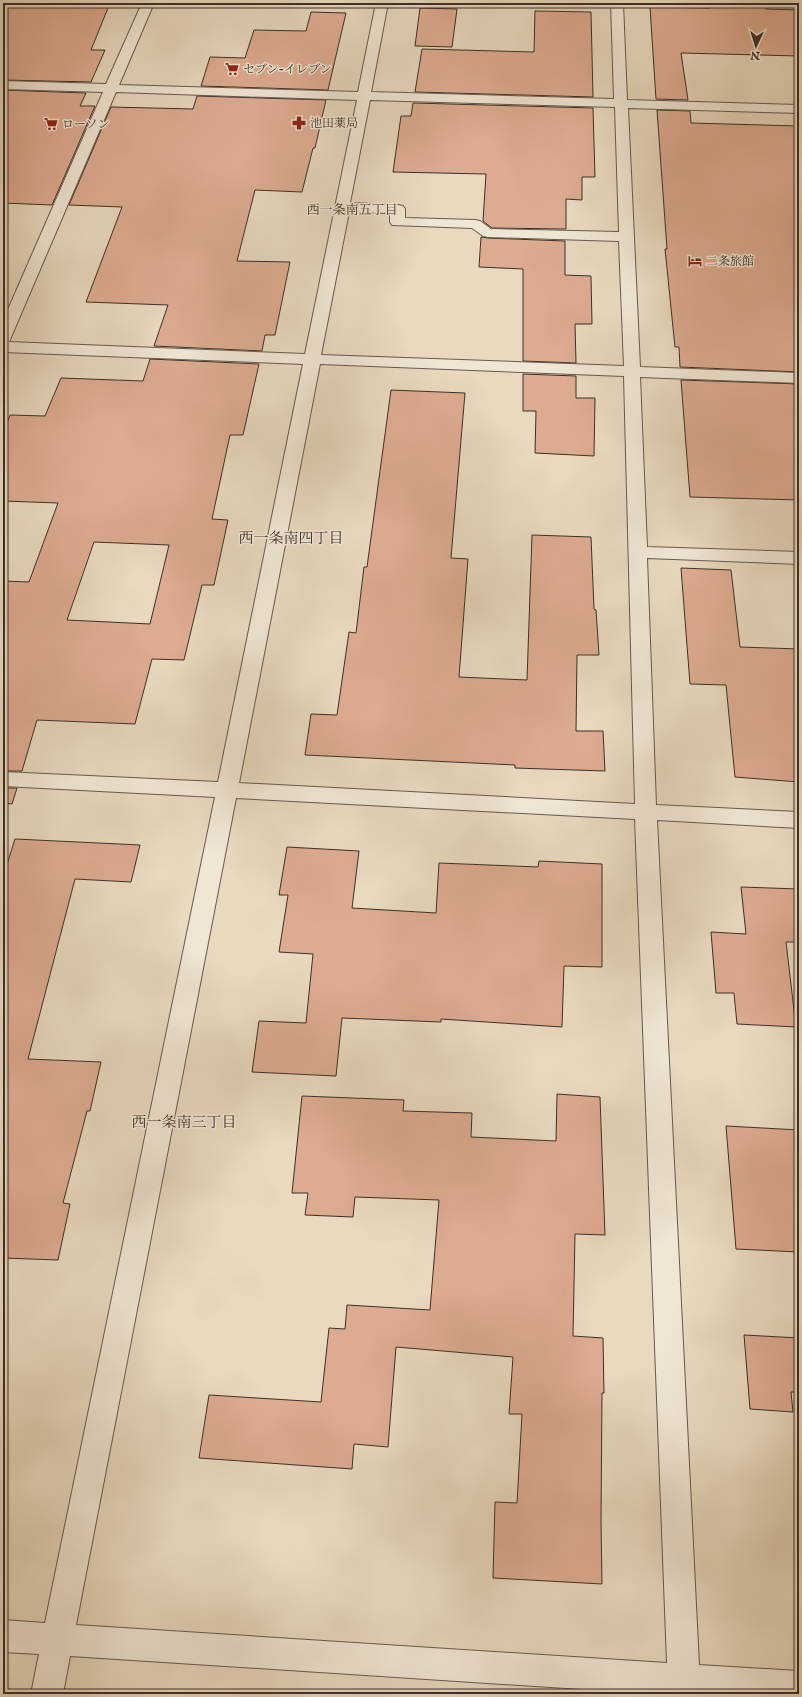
<svg xmlns="http://www.w3.org/2000/svg" width="802" height="1697" font-family="'IM FELL English','Noto Serif JP',serif">
	<style>
		.building { fill: #ddab90; stroke: #3b3029; fill-rule: evenodd }
		.lines { fill: none; stroke-linecap: round; stroke-linejoin: round }
		.minor-casing { stroke: #665a4e; stroke-width: 2 }
		.minor { fill: #f0e6d5; fill-rule: evenodd }
		.labels { text-anchor: middle; stroke-width: 3; stroke-linejoin: round; paint-order: stroke }
		.far-poi-label { font-size: 12px; fill: #3b3029; stroke: #f0e6d5; text-anchor: start }
		.far-neighbourhood-label { font-size: 13px; fill: #3b3029; stroke: #f0e6d5 }
		.neighbourhood-label { font-size: 15px; fill: #3b3029; stroke: #f0e6d5 }
	</style>
	<rect width="100%" height="100%" fill="#e8d9bf"/>
	<filter id="stains"><feTurbulence type="fractalNoise" baseFrequency=".005" numOctaves="4"/><feColorMatrix values="0 0 0 0 .2 0 0 0 0 .09 0 0 0 0 .02 0 0 0 .5 -.17"/></filter>
	<radialGradient id="worn" r=".72"><stop offset=".6" stop-color="#630" stop-opacity="0"/><stop offset="1" stop-color="#630" stop-opacity=".3"/></radialGradient>
	<g class="building">
		<polygon points="3,3 110,3 91,50 105,50 91,82 3,80"/>
		<polygon points="709,3 765,3 766,9 799,10 799,56 681,53 688,100 656,99 650,7 710,8"/>
		<polygon points="420,8 457,9 452,47 415,46"/>
		<polygon points="535,11 591,12 593,97 415,92 422,49 534,52"/>
		<polygon points="311,12 346,13 328,90 201,86 210,57 245,58 254,30 306,31"/>
		<polygon points="3,90 86,93 80,106 95,106 52,205 3,203"/>
		<polygon points="197,96 326,100 315,148 313,148 302,192 255,190 237,261 290,262 275,335 265,335 262,351 154,346 168,305 86,302 122,207 69,205 111,107 193,109"/>
		<polygon points="413,103 593,108 595,177 582,177 582,200 566,199 566,229 492,228 483,221 486,174 393,172 401,116 411,116"/>
		<polygon points="657,110 690,111 691,123 799,126 799,372 680,367 679,347 675,347 665,249 667,249"/>
		<polygon points="481,237 488,238 565,241 565,275 591,276 592,324 575,324 576,363 523,361 523,269 479,267"/>
		<path d="M150 359 259 364 243 435H230L212 519 228 520 214 585H202L184 660 152 659 135 724 37 720 22 771H3V581L29 582 58 503 3 501V434L10 415 45 416 61 378 143 381ZM94 542 169 545 150 624 67 620Z"/>
		<polygon points="523,374 576,376 576,398 595,398 594,456 535,453 536,411 523,411"/>
		<polygon points="681,380 799,384 799,500 690,497"/>
		<polygon points="391,390 465,393 451,558 468,559 459,677 527,680 532,535 591,537 594,609 596,610 599,655 577,655 576,731 603,731 605,771 515,768 515,765 305,755 311,714 337,715 349,632 356,633 364,567 367,567"/>
		<polygon points="681,568 731,570 740,647 799,649 799,782 735,777 726,685 690,684"/>
		<polygon points="3,788 17,788 12,804 3,803"/>
		<polygon points="15,839 140,845 131,882 75,879 28,1059 101,1062 90,1111 87,1111 63,1203 70,1204 58,1260 3,1258 3,877"/>
		<polygon points="287,847 359,851 352,908 436,913 439,863 538,867 539,861 602,864 602,967 564,966 562,1027 441,1019 441,1022 342,1018 336,1076 252,1072 259,1021 306,1023 313,954 279,952 288,895 279,895"/>
		<polygon points="741,887 799,889 799,942 786,942 796,1027 737,1024 734,993 716,993 711,932 746,934"/>
		<polygon points="557,1094 600,1097 605,1235 575,1234 573,1336 603,1338 604,1393 602,1393 601,1521 602,1584 493,1578 495,1502 517,1503 522,1414 509,1414 513,1357 396,1347 388,1447 354,1444 352,1469 199,1458 209,1395 321,1402 329,1328 345,1329 347,1305 430,1310 439,1200 355,1197 353,1217 305,1215 308,1193 292,1193 302,1096 404,1100 403,1111 472,1113 471,1137 556,1141"/>
		<polygon points="726,1126 799,1130 799,1252 736,1249"/>
		<polygon points="744,1335 799,1338 799,1392 791,1392 793,1412 750,1409"/>
	</g>
	<g class="lines">
		<g class="minor-casing">
			<path id="minor" d="M142 3H154L119 85 358 92 376 3H388L371 92 614 99 611 3H623L627 100 799 105V113L628 108 640 367 799 373V383L640 377 647 547 799 552V564L647 558 656 805 799 812V828L657 820 699 1665 799 1671V1694H659L70 1656 63 1694H31L39 1654 3 1652V1620L45 1623 215 797 3 786V772L218 782 303 364 3 352V321L103 92 3 89V81L106 84ZM116 92 357 100 305 354 9 342ZM370 100 615 107 619 232 491 229 480 221 475 220 405 218V209L403 206 398 205 350 203ZM349 212 390 213V222L392 225 472 228 483 236 488 237 619 241 624 366 321 355ZM320 364 624 376 635 804 239 783ZM236 798 635 819 667 1663 76 1625Z"/>
		</g>
		<use href="#minor" class="minor"/>
	</g>
	<defs>
		<g id="supermarket-bare" transform="scale(1.08)"><path d="M-6-5.5h2.5l.6 2H6L4.5 2H-2.5L-4.4-4H-6ZM-1.5 3.2a1.3 1.3 0 1 0 .1 0ZM3 3.2a1.3 1.3 0 1 0 .1 0Z" fill="#8f2418" stroke="#f0e6d5" stroke-width="2.5" paint-order="stroke"/></g>
		<g id="pharmacy-bare" transform="scale(1.08)"><path d="M-2-6h4v4h4v4h-4v4h-4v-4h-4v-4h4Z" fill="#8f2418" stroke="#f0e6d5" stroke-width="2.5" paint-order="stroke"/></g>
		<g id="hotel-bare" transform="scale(1.08)"><path d="M-6-4.5h1.5V1H6V5H4.5V3h-9V5H-6ZM-4 0a1.8 1.8 0 1 1 3.6 0ZM.5 0V-2.5h3Q6-2.5 6 0Z" fill="#8f2418" stroke="#f0e6d5" stroke-width="2.5" paint-order="stroke"/></g>
	</defs>
	<g fill-rule="evenodd">
		<use href="#supermarket-bare" x="232" y="69"/>
		<use href="#pharmacy-bare" x="299" y="123"/>
		<use href="#supermarket-bare" x="51" y="124"/>
		<use href="#hotel-bare" x="695" y="261"/>
	</g>
	<g class="labels">
		<g class="far-poi-label">
			<text x="243" y="73">セブン-イレブン</text>
			<text x="310" y="127">池田薬局</text>
			<text x="62" y="128">ローソン</text>
			<text x="706" y="265">二条旅館</text>
		</g>
		<g class="far-neighbourhood-label">
			<text x="352" y="214">西一条南五丁目</text>
		</g>
		<g class="neighbourhood-label">
			<text x="291" y="543">西一条南四丁目</text>
			<text x="184" y="1127">西一条南三丁目</text>
		</g>
	</g>
	<rect width="802" height="1697" fill="none" stroke="#e8d9bf" stroke-width="16"/>
	<rect x="4" y="4" width="794" height="1689" fill="none" stroke="#3b3029" stroke-width="2"/>
	<rect x="8" y="8" width="786" height="1681" fill="none" stroke="#3b3029"/>
	<g transform="translate(756 46) rotate(184)" stroke="#f0e6d5" stroke-width="3" paint-order="stroke">
	<path d="M0-3L7 15L0 10L-7 15Z" fill="#3b3029"/>
	<text y="-6" font-size="11" font-weight="bold" text-anchor="middle" fill="#3b3029">N</text>
	</g>
	<rect width="100%" height="100%" filter="url(#stains)"/>
	<rect width="100%" height="100%" fill="url(#worn)"/>
</svg>
